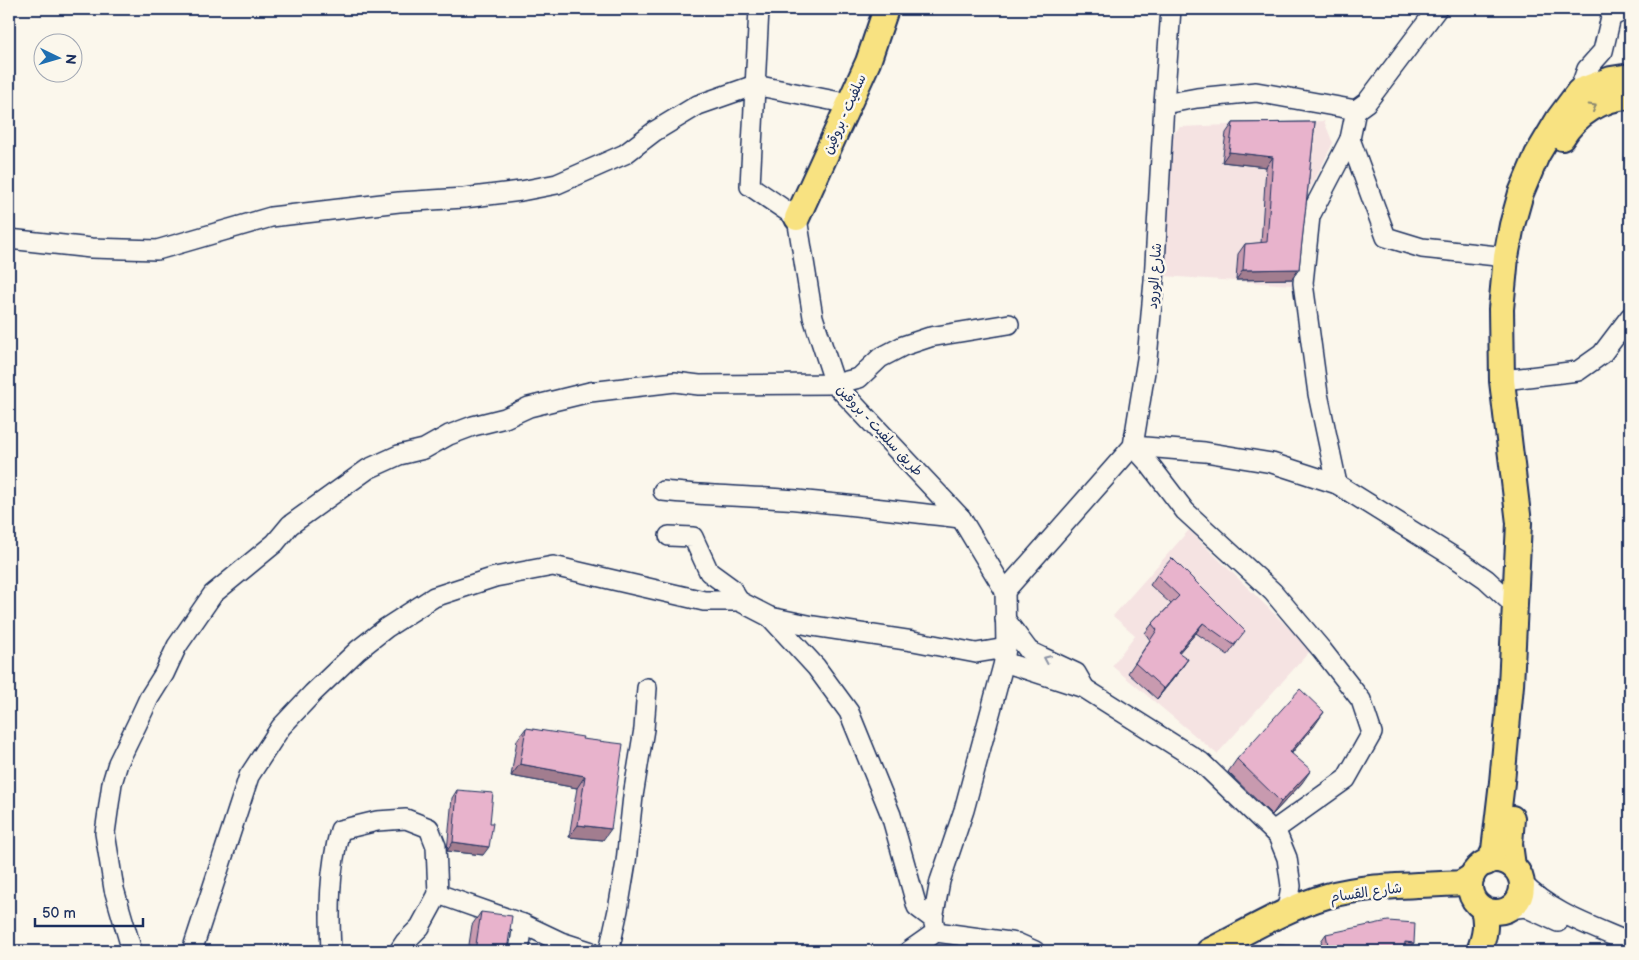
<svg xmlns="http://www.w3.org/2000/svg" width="1639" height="960" font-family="'Balsamiq Sans','Playpen Sans Arabic',sans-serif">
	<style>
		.built { fill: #f5e3e2 }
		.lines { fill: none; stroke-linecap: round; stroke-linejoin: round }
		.minor-casing { stroke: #1b2f5e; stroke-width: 22 }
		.major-casing { stroke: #1b2f5e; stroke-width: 28 }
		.minor { stroke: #fbf7ec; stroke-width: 19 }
		.major { stroke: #f8e281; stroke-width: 24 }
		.wall { fill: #c89aaf; stroke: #1b2f5e }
		.shaded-wall { fill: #a27d8f; stroke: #1b2f5e }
		.building { fill: #e8b3cc; stroke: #1b2f5e }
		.oneway { stroke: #8a8870 }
		.oneway2 { stroke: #8b93a5 }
		.labels { text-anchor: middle; stroke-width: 5; stroke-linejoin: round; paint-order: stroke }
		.street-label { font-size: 14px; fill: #1b2f5e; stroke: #fbf7ec }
	</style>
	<rect width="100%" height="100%" fill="#fbf7ec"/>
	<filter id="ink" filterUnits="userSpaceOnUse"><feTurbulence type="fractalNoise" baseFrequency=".02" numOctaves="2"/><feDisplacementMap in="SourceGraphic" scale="10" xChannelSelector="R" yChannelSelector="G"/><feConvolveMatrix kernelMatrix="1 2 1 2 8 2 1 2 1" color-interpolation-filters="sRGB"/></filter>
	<g filter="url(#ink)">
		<g class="built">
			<polygon points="1324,121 1333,143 1304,202 1292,285 1164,276 1171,136 1180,127"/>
			<polygon points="1189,530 1311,650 1217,754 1112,666 1135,635 1113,616"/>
		</g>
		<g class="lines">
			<g class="minor-casing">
				<g id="minor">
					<polyline points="759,9 750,186 797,218 813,317 835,384 961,518 1005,591"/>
					<polyline points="1437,9 1367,102 1356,110 1350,139 1386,237 1422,248 1506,257"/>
					<polyline points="1579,91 1587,69 1603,51 1611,17 1627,9"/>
					<polyline points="1164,104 1171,9"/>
					<polyline points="9,239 91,248 157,250 271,217 399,202 464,198 521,191 557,184 625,154 655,131 698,105 755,85 850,104"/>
					<polyline points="1512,379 1578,371 1602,354 1630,317"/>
					<polyline points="1133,446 1150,465 1185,511 1273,592 1322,650 1361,700 1372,733 1346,779 1273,831"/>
					<polyline points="1133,446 1205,452 1272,463 1337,484 1457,559 1486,579 1515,606"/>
					<polyline points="1337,484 1318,394 1303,283 1310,216 1350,139"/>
					<path d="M663 491C708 496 752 496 797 500 852 505 906 512 961 518"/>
					<polyline points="669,536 693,537 709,572 731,588 739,601"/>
					<polyline points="1005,591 1133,446 1147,359 1154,281 1164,104 1197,98 1256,92 1356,110"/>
					<polyline points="770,617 816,667 849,712 891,815 917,907 933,919 936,932"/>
					<polyline points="1005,619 1029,651 1076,673 1084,687"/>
					<polyline points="1004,662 1084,688 1201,762 1278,836 1287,858 1291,886 1288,904 1282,914"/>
					<path d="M1522 883C1552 914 1592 926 1630 943"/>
					<polyline points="438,894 523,924 561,942 589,951"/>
					<polyline points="1510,909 1525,907 1558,922"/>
					<polyline points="933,919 940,881 964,810 1004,662 1006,648 1005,591"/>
					<polyline points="132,951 114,889 105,833 112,783 118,763 137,724 149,698 164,674 177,646 213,594 275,543 290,525 368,469 399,455 424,449 449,435 473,426 505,418 529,407 590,392 675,382 699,385 835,384 859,378 880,358 903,346 930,337 1009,324"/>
					<polyline points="192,951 249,776 281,727 313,693 358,650 386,628 434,597 495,577 553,566 704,601 739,601 770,617 813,626 913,641 976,653 1006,648"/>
					<path d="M331 951C329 911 329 870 340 830L377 821 406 819 429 828 436 846 438 894 420 927 405 942 399 951"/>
					<polyline points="519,951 523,924"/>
					<polyline points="609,951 618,910 626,862 633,796 644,729 647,688"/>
					<polyline points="909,951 936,932 1017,943 1035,951"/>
				</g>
			</g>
			<g class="major-casing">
				<g id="major">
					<path d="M1562 138C1577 114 1602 98 1630 97"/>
					<polyline points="797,218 868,62 886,9"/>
					<polyline points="1512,818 1510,844 1513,866"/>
					<circle cx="1496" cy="886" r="26"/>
					<polyline points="1486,863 1491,857 1494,850 1502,782 1511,685 1519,523 1502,381 1501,309 1506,257 1512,225 1521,193 1537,155 1559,118 1579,91 1611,79 1630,76"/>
					<path d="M1209 951C1247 932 1286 908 1327 896 1370 884 1417 886 1461 883L1472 876"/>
					<path d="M1479 951C1485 936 1487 924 1483 909"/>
				</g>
			</g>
			<use href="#minor" class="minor"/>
			<use href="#major" class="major"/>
		</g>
		<g class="wall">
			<polygon points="1315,122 1299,269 1292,279 1236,280 1238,254 1245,244 1261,243 1266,167 1222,162 1226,133 1233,123"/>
			<polygon points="1157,575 1238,641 1228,655 1196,633 1179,652 1181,669 1157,699 1128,673 1150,640 1145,633 1152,624 1171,604 1150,585"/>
			<polygon points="1315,725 1292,753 1302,783 1272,815 1228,772 1237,759"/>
			<polygon points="526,728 582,739 603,840 569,837 577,788 511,776 517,740"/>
			<polygon points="457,790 483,855 447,851 452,798"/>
			<polygon points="481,912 507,951 468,951 472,925"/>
			<polygon points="1326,934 1409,950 1404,949 1404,951 1323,951 1321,941"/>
		</g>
		<g class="shaded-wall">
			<polygon points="1229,152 1273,157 1266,167 1222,162"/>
			<polygon points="1299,269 1292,279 1236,280 1243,270"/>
			<polygon points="1203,623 1196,633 1171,662 1178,652"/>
			<polygon points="1188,659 1181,669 1157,699 1164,689"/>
			<polygon points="1324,712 1315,725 1281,765 1290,752"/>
			<polygon points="520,764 585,776 577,788 511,776"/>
			<polygon points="1311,770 1302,783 1272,815 1281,802"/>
			<polygon points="578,825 611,829 603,840 569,837"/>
			<polygon points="453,842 489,847 483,855 447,851"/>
			<polygon points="1405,942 1414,943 1409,950 1400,949"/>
		</g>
		<g class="building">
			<polygon points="1315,122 1299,269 1243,270 1245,244 1267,242 1273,157 1229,152 1233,123"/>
			<polygon points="1172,558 1245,631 1234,645 1203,623 1178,652 1188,659 1164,689 1135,663 1157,630 1152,624 1179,596 1157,575"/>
			<polygon points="1300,689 1324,712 1290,752 1311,770 1281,802 1237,759"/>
			<polygon points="526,728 583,737 582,739 623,744 611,829 578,825 585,776 520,764"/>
			<polygon points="457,790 493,793 490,823 493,823 489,847 453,842"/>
			<polygon points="481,912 512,916 507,951 475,951"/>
			<polygon points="1388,921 1415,923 1414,943 1405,942 1404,951 1329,951 1326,934"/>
			<polygon points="1277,945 1297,946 1296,951 1277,951"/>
		</g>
		<defs><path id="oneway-chevron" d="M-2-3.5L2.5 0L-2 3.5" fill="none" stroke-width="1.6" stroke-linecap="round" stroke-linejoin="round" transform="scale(1.25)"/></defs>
		<use class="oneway" href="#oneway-chevron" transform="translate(1593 107) rotate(-30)"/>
		<use class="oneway2" href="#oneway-chevron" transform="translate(1047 659) rotate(-156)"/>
	</g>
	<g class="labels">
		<g class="street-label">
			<text transform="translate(844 114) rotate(-66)" y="5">سلفيت - بروقين</text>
			<text transform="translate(1154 276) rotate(-86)" y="5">شارع الورود</text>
			<text transform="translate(880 430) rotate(47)" y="5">طريق سلفيت - بروقين</text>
			<text transform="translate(1366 892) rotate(-8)" y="5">شارع القسام</text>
		</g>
	</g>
	<rect width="1639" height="960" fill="none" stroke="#fbf7ec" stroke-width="30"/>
	<rect x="15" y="15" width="1609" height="930" fill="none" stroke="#1b2f5e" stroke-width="2" filter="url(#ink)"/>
	<g transform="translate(58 58) rotate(95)"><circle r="24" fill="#fbf7ec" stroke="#a1a7b3"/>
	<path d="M0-4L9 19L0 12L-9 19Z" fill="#1f6fb2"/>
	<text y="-8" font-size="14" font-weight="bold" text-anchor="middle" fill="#1b2f5e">N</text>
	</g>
	<path d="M35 918v8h108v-8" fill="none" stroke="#1b2f5e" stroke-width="2.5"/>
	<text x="42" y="918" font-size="15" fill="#1b2f5e" stroke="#fbf7ec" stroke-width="4" paint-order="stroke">50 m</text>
</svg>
